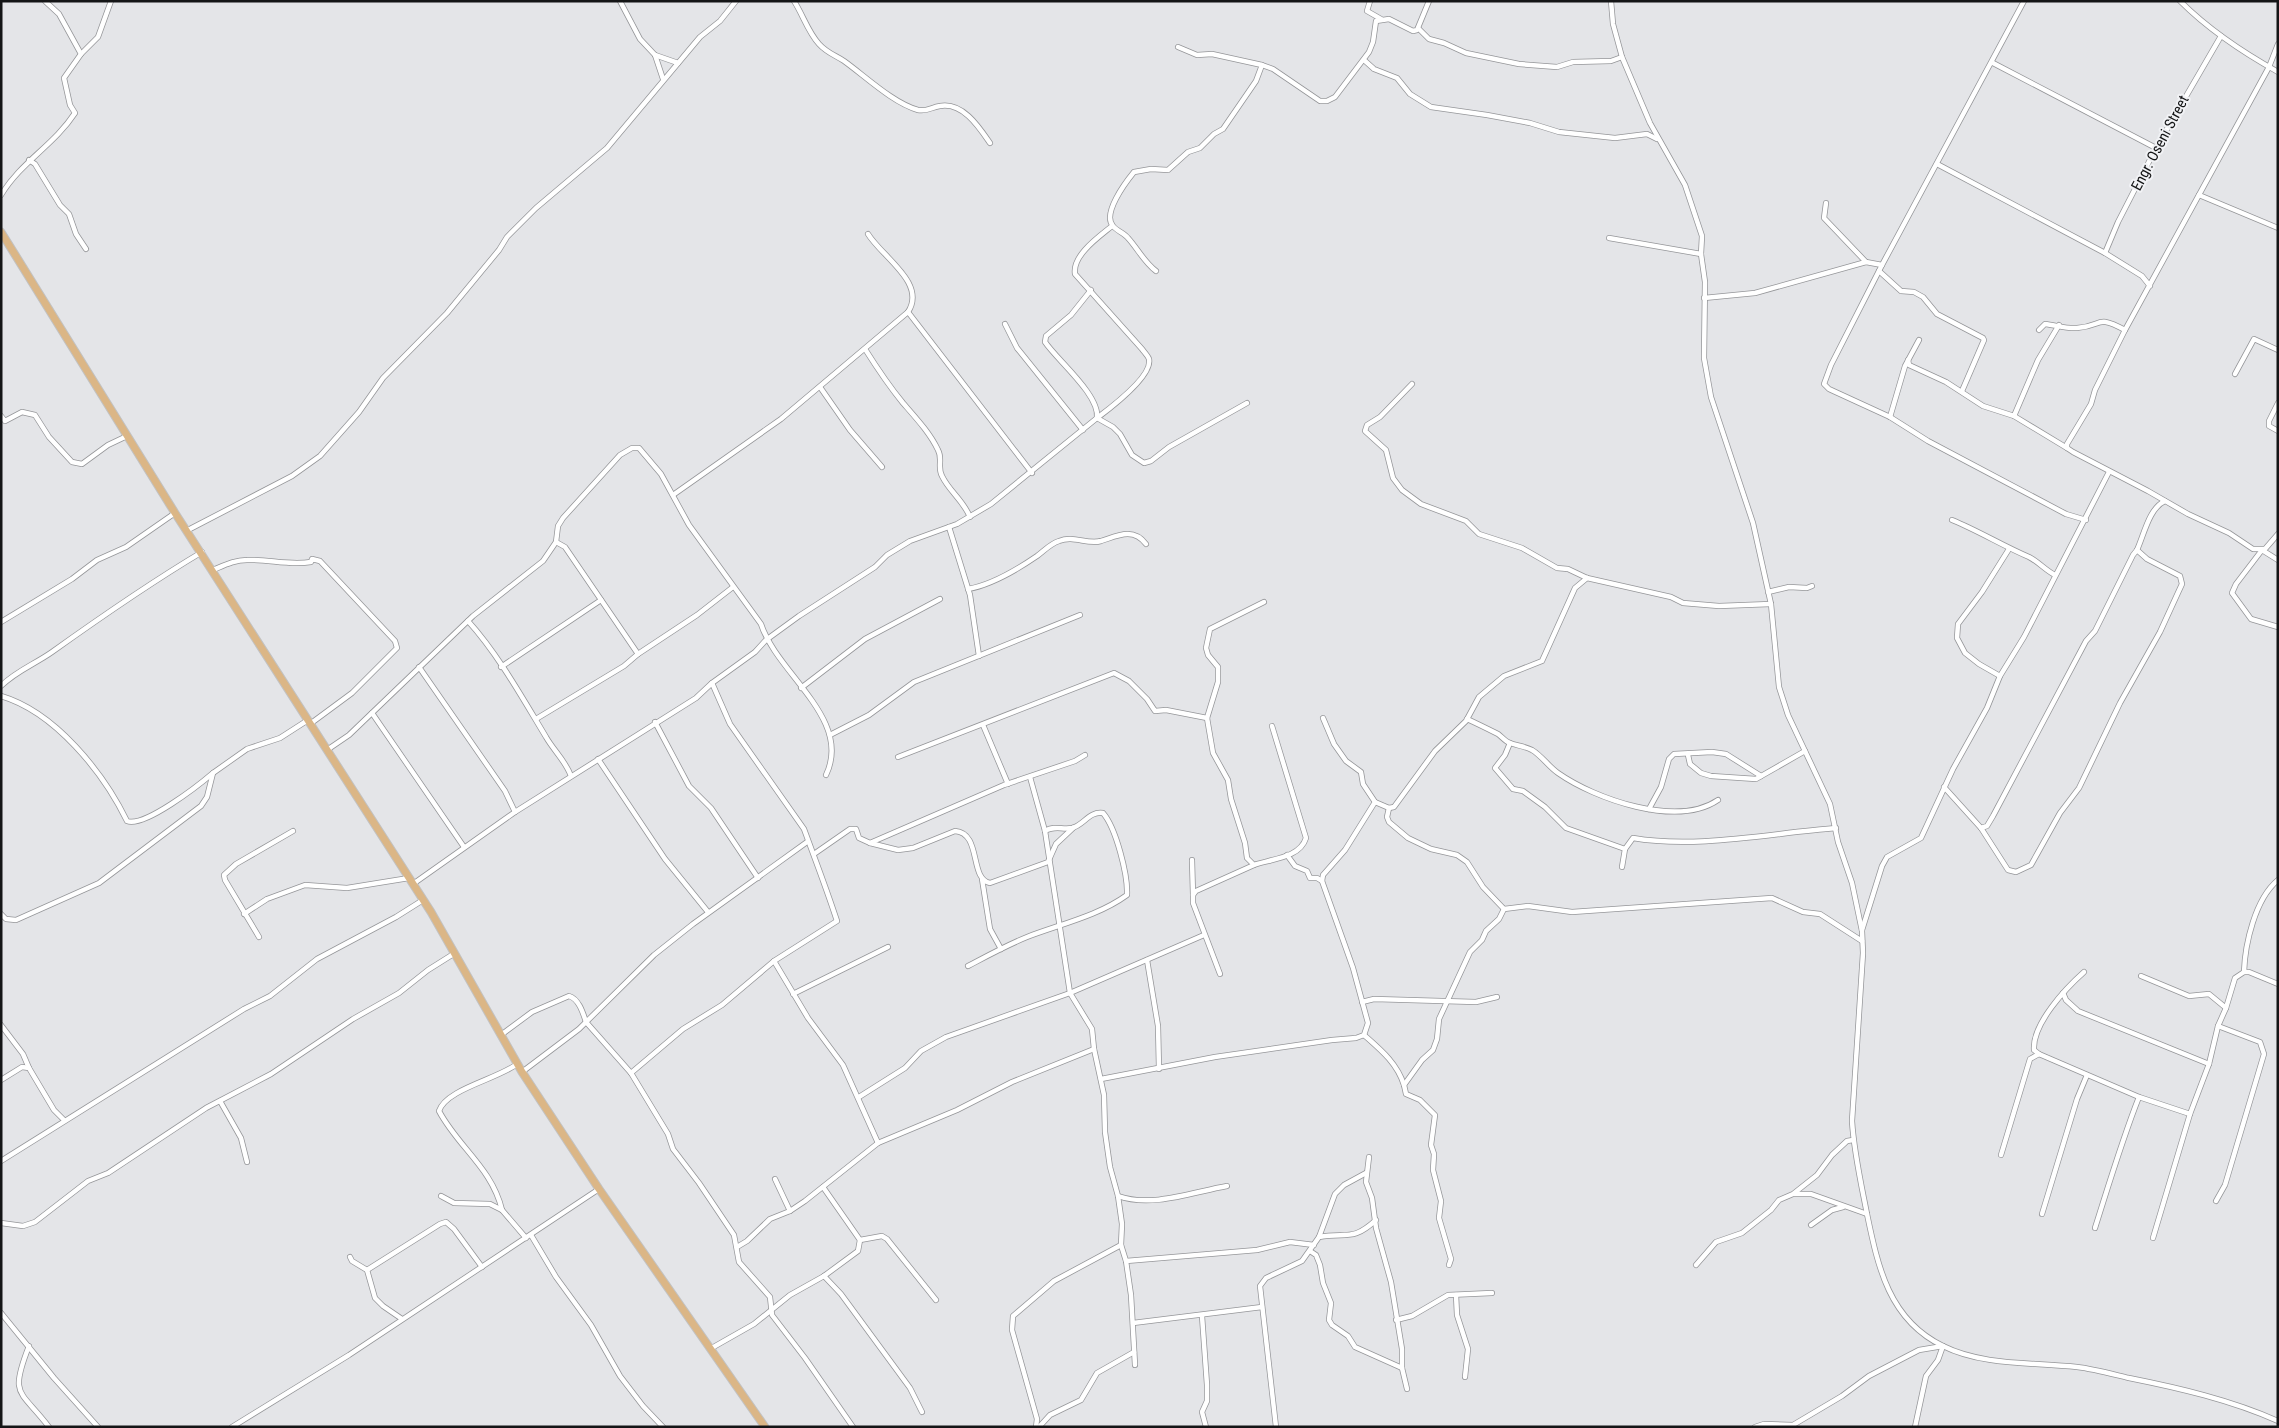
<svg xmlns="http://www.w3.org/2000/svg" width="2279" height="1428" font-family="'Roboto Condensed',sans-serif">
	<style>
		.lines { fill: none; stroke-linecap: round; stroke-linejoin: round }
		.minor-casing { stroke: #959699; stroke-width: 6 }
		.primary-casing { stroke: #c2c2c2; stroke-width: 9 }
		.minor { stroke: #fff; stroke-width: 4.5 }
		.primary { stroke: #dbb686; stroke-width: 7 }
		.labels { text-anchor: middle; stroke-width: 4; stroke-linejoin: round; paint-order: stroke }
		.street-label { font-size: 15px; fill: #141516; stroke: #f1f2f5 }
	</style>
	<rect width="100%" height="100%" fill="#e4e5e8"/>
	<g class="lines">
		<g class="minor-casing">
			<g id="minor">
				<polyline points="620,1 640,39 655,55 663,79"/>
				<path d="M794 1C803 15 808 32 819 44 827 53 835 55 844 61 865 76 893 103 918 110 926 112 932 107 940 106 963 102 979 127 990 143"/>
				<polyline points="1370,1 1367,11 1381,19"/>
				<path d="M1611 1 1613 24 1622 57 1650 123 1685 185 1702 236 1701 254 1705 282 1704 358 1711 397 1753 523 1771 604 1779 687 1788 715 1830 804 1838 842 1852 883 1862 931 1863 953 1852 1121C1854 1153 1861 1183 1867 1214 1878 1267 1889 1320 1943 1346 1983 1366 2033 1362 2077 1367 2094 1369 2112 1374 2129 1378 2179 1388 2231 1400 2278 1421"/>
				<polyline points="2024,1 1882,265 1831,365 1824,384 1829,389 1890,417 1928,441 2066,514 2086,520"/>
				<path d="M2180 1C2209 30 2242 52 2278 72"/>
				<polyline points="1419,29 1429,39 1444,43 1466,53 1519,64 1557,67 1573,62 1611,61 1622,57"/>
				<polyline points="2278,44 2269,67 2125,330 2095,390 2091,404 2067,444 2067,448 2073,452 2148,491 2188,514 2229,533 2253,549 2265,549 2278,534"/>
				<polyline points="1178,47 1197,55 1212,54 1262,65 1273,69 1320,101 1327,101 1335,97 1369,52 1373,42 1376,21 1389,19 1413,31 1417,30 1429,1"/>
				<polyline points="81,54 98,37 111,1"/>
				<polyline points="655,55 678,63"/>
				<polyline points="1364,60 1374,69 1397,78 1410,94 1431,107 1487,115 1530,123 1559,132 1615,138 1647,134 1657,139"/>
				<polyline points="1993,63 2156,148"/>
				<polyline points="29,160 35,164 60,205 69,214 76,234 86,249"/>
				<polyline points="1937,164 2105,253 2142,276 2150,286"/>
				<path d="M1 195C21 162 54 145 75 113L70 105 64 78 81 54 59 14 45 1"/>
				<polyline points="2199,195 2278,228"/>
				<polyline points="1826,203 1824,218 1866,262 1882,265"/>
				<polyline points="1609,238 1701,254"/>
				<polyline points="2105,253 2118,222 2156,148 2221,36"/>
				<path d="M1156 271C1144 262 1138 249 1128 238 1124 233 1117 231 1113 226 1102 214 1125 183 1134 172L1151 169 1168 170 1188 152 1200 148 1214 134 1223 129 1256 81 1262 65"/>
				<polyline points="1879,271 1901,291 1914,292 1923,297 1937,314 1983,338 1984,340 1962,391"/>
				<path d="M1091 290 1071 315 1046 336 1045 342C1057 360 1100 395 1097 418"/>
				<polyline points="1704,298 1755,293 1866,262"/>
				<polyline points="908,312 1032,473"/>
				<polyline points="1005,324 1017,348 1083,430"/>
				<path d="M2039 330 2045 324C2055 325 2067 329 2077 328 2104 326 2095 314 2125 330"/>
				<path d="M865 349C877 368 889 386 903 403 916 418 930 433 938 450 943 459 937 467 942 476 949 491 963 500 970 517"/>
				<polyline points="1908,360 1909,365 1946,382 1983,406 2014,416 2067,448"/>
				<polyline points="2235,374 2254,339 2278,350"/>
				<polyline points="1412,384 1380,417 1367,425 1365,431 1386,450 1393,478 1402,490 1421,504 1466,521 1479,534 1522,548 1557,568 1568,569 1587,578 1671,597 1683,603 1719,606 1771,604"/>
				<polyline points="820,387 850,430 882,467"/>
				<polyline points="2278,403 2269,421 2269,426 2278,431"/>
				<polyline points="1,416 5,421 22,412 35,415 49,437 72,462 82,464 108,445 127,436"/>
				<polyline points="2014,416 2038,360 2059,325"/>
				<polyline points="1890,417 1905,366 1919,340"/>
				<path d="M1097 418C1109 409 1153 376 1149 359 1148 356 1144 352 1142 349L1075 274C1072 255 1100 236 1112 226"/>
				<path d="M673 495 781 419 908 312C927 283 882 257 868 234"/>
				<path d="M1952 520C1979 531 2003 546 2029 557 2039 562 2045 570 2055 575"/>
				<polyline points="949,527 970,595 979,656"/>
				<polyline points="188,530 292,476 320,456 359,412 383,378 447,313 499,250 507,237 536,208 607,148 700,37 720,21 736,1"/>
				<polyline points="2278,560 2262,550 2236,584 2232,593 2251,619 2278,627"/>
				<path d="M213 570C225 565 235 560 247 560 269 559 289 566 311 562L312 559 320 561 395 641 397 648 352 693 310 724"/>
				<path d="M968 589C991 585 1018 569 1037 556 1045 550 1050 544 1059 541 1074 535 1087 545 1101 541 1117 536 1133 527 1146 544"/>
				<polyline points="1768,592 1789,587 1807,588 1812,586"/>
				<path d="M468 621C498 654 523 699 546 737 554 751 565 760 571 776"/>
				<polyline points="1,622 72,579 97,560 126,547 175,513"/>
				<polyline points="638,654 697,615 733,587"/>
				<polyline points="419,667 505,791 515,812"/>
				<polyline points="501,667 601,600"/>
				<polyline points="2000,676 1979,664 1965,653 1957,638 1958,624 1982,592 2009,549"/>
				<path d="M1 686C16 671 35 664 52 652 101 617 150 583 202 552"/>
				<polyline points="801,688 865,639 940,599"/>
				<path d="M1 696C55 712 103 772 127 821 144 828 199 785 213 773"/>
				<polyline points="372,713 464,847"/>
				<polyline points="1207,718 1218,682 1218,667 1208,655 1206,648 1210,629 1264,602"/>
				<polyline points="536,719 624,666 638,654 565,547 556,542"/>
				<path d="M1467 719C1478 724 1488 729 1498 734 1502 737 1506 742 1510 743 1518 746 1524 746 1532 750 1542 756 1548 766 1558 773 1595 799 1677 828 1718 800"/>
				<polyline points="655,722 689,786 711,808 758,878"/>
				<polyline points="983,725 1008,784"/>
				<polyline points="830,735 869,715 914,682 1080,615"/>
				<polyline points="1510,743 1505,755 1495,768 1513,789 1523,791 1545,807 1566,828 1625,849 1622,867"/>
				<path d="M327 750 349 735 473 616 543 561 556 542 558 526 563 518 620 455 632 448H639L661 474 689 525 761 624C777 674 853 719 826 775"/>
				<polyline points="1688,755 1690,764 1701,773 1711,776 1756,779 1805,751"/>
				<path d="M898 757 1114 673 1129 681 1147 699 1155 711 1166 710 1207 718 1213 753 1228 780 1231 799 1245 843 1247 858 1254 865C1271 859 1300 858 1306 838L1272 726"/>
				<polyline points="598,759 665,859 708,912"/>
				<polyline points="1030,777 1045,831 1070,993 1092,1029 1094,1049 1104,1095 1105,1132 1110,1167 1118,1196 1122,1224 1121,1245 1126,1261 1131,1295 1135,1365"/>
				<path d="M1944 787 1981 828 2008 870 2016 872 2031 865 2060 813 2079 788 2120 703 2160 632 2182 584 2180 576 2147 559 2137 550C2144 535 2149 508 2165 501"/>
				<polyline points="1375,802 1389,808 1394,807 1435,751 1466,721 1479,697 1504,676 1542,661 1575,588 1587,578"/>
				<polyline points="1389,808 1387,817 1389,822 1408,838 1431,849 1457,855 1467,862 1483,887 1504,909 1528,906 1572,912 1772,898 1803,912 1820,914 1862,941"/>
				<polyline points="1649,809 1661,787 1669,759 1674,754 1712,752 1726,754 1761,776"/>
				<polyline points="1981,828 1987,826 1993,816 2086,641 2095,631 2133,555 2137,550"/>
				<path d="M870 843 898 850 913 848 955 831C982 833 969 879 990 883L1048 862 1056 844 1073 828"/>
				<path d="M1625 849 1633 838C1697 849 1771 833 1836 828"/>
				<polyline points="814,854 850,829 856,829 859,838 870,843 1004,785 1075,761 1085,755"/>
				<polyline points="1287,855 1295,866 1307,871 1310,878 1317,878 1322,881"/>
				<polyline points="1192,860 1193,895"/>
				<polyline points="982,879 990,929 1001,949"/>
				<polyline points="413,884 515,812 696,698 712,683 755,652 766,640 799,616 875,567 887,555 910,541 957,524 991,504 1097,418 1113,427 1120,434 1132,455 1144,463 1151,461 1169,447 1247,403"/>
				<polyline points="1,914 6,919 16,920 99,883 201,806 207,797 213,773 247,749 280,738 308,720"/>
				<polyline points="244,914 267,899 305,885 347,888 409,878"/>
				<polyline points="1862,930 1882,866 1887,857 1921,838 1953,769 1987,708 2000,676 2024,637 2109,472"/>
				<polyline points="259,937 225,880 224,875 236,864 293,831"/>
				<polyline points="1147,960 1158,1026 1159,1069"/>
				<polyline points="774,961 808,1018 843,1065 878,1143"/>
				<path d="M968 966C987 956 1007 945 1027 937 1061 924 1098 916 1127 895 1128 875 1116 828 1103 813 1089 811 1084 825 1072 828 1062 830 1055 825 1045 831"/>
				<path d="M2244 972C2245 944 2255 899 2278 880"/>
				<polyline points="1220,974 1193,903 1193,895 1196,891 1254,865"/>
				<polyline points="2141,976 2189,996 2209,994 2226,1008"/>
				<polyline points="2063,993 2066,1000 2078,1011 2209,1064"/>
				<polyline points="793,994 888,947"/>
				<polyline points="1362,1002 1374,999 1476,1002 1497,997"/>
				<polyline points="1,1025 23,1054 29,1068"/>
				<path d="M501 1035 532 1012 569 996C579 999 583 1013 586 1022L631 1073 668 1134 673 1149 699 1183 734 1235 739 1262 770 1297 772 1315 805 1358 853 1427"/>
				<path d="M1364 1035C1381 1050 1397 1063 1404 1085"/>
				<path d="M2039 1054 2034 1050C2032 1024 2066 988 2084 972"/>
				<polyline points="522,1072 579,1029 654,955 693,924 807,842"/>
				<path d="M631 1073 683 1029 722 1005 774 961 837 921C827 890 815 859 804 829L730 724 712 683"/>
				<polyline points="1101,1079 1215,1057 1332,1040 1356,1038 1364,1035 1368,1023 1353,968 1322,881 1323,875 1345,850 1375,802 1363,784 1361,772 1346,761 1334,744 1323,718"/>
				<polyline points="1,1080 22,1067 29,1068 54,1110 64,1120"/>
				<polyline points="859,1097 905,1068 921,1051 946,1037 1070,993 1204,935"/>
				<polyline points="220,1101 241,1138 247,1162"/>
				<polyline points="2001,1155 2030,1059 2039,1054 2139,1097 2190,1114"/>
				<polyline points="1369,1157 1366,1182 1372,1198 1376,1228 1391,1282 1402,1349 1402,1368 1407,1389"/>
				<polyline points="1,1161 244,1009 270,996 317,959 396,917 423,900"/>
				<polyline points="775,1179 790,1211"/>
				<polyline points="1794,1194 1811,1194 1867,1214"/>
				<polyline points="441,1196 454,1203 490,1204 502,1210 526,1238"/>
				<path d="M1118 1196C1152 1208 1193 1192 1227 1186"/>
				<polyline points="2216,1201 2225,1185 2264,1054 2260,1042 2218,1026"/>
				<path d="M502 1210C492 1168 458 1147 439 1111 446 1089 498 1079 517 1064"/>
				<polyline points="2042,1214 2077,1099 2087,1075"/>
				<polyline points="1,1223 23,1226 35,1222 88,1181 108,1173 206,1108 271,1074 353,1019 399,993 428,970 455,953"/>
				<polyline points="1811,1225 1832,1210 1843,1207"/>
				<path d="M2095 1228C2109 1184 2122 1140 2139 1097"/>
				<polyline points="531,1235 556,1277 591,1325 620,1376 643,1406 663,1427"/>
				<polyline points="1319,1237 1335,1194 1344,1185 1366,1173"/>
				<polyline points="2153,1238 2190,1114 2209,1064 2218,1026 2226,1008 2235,978 2244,972 2249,972 2278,984"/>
				<polyline points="860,1240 882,1236 887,1239 936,1300"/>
				<polyline points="737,1247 747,1241 770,1219 790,1211 805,1201 878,1143 957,1110 1012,1082 1094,1049"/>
				<polyline points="1310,1251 1316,1255 1320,1265 1323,1283 1331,1303 1329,1320 1332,1325 1348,1336 1355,1347 1402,1368"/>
				<polyline points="350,1257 352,1261 367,1270 375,1298 383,1306 402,1319"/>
				<polyline points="1126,1261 1257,1250 1290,1242 1314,1245"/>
				<polyline points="1449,1265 1451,1259 1439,1218 1441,1201 1433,1170 1434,1154 1431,1145 1435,1115 1420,1100 1406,1094 1404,1085 1422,1060 1433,1050 1437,1039 1439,1019 1470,952 1482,940 1486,931 1499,919 1504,909"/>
				<polyline points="1696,1265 1716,1242 1742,1233 1771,1210 1779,1200 1793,1194 1817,1175 1832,1155 1847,1141 1853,1140"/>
				<polyline points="367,1270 440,1224 446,1222 454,1229 482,1267"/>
				<polyline points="824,1276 841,1294 910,1388 922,1412"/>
				<polyline points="1456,1295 1457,1315 1468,1349 1465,1377"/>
				<polyline points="1,1313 54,1378 98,1427"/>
				<polyline points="1202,1316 1207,1385 1207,1401 1202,1412 1206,1427"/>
				<polyline points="1396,1320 1412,1316 1448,1295 1492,1293"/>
				<polyline points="1133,1323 1262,1307"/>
				<path d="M29 1346C9 1397 20 1389 49 1427"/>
				<polyline points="710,1349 754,1324 790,1295 824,1276 858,1251 860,1240 823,1187"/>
				<polyline points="232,1427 349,1355 599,1189"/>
				<polyline points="1036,1427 1037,1419 1012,1330 1013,1316 1054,1281 1121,1245"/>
				<polyline points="1039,1427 1050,1415 1081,1400 1097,1373 1134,1352"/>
				<path d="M1276 1427 1260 1286 1266 1278 1302 1261 1319 1237C1347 1232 1352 1242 1376 1220"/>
				<polyline points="1755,1427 1764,1424 1793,1425 1842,1396 1869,1376 1919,1350 1943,1346"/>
				<polyline points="1915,1427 1926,1376 1938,1360 1943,1346"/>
			</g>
		</g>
		<g class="primary-casing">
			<polyline id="primary" points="1,232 175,513 431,912 522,1072 599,1189 765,1427"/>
		</g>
		<use href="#minor" class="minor"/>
		<use href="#primary" class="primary"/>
	</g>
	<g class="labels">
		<g class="street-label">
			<text transform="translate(2160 143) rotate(-62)" y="5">Engr. Oseni Street</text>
		</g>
	</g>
	<rect width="2279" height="1428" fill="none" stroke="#141516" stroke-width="5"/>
</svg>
